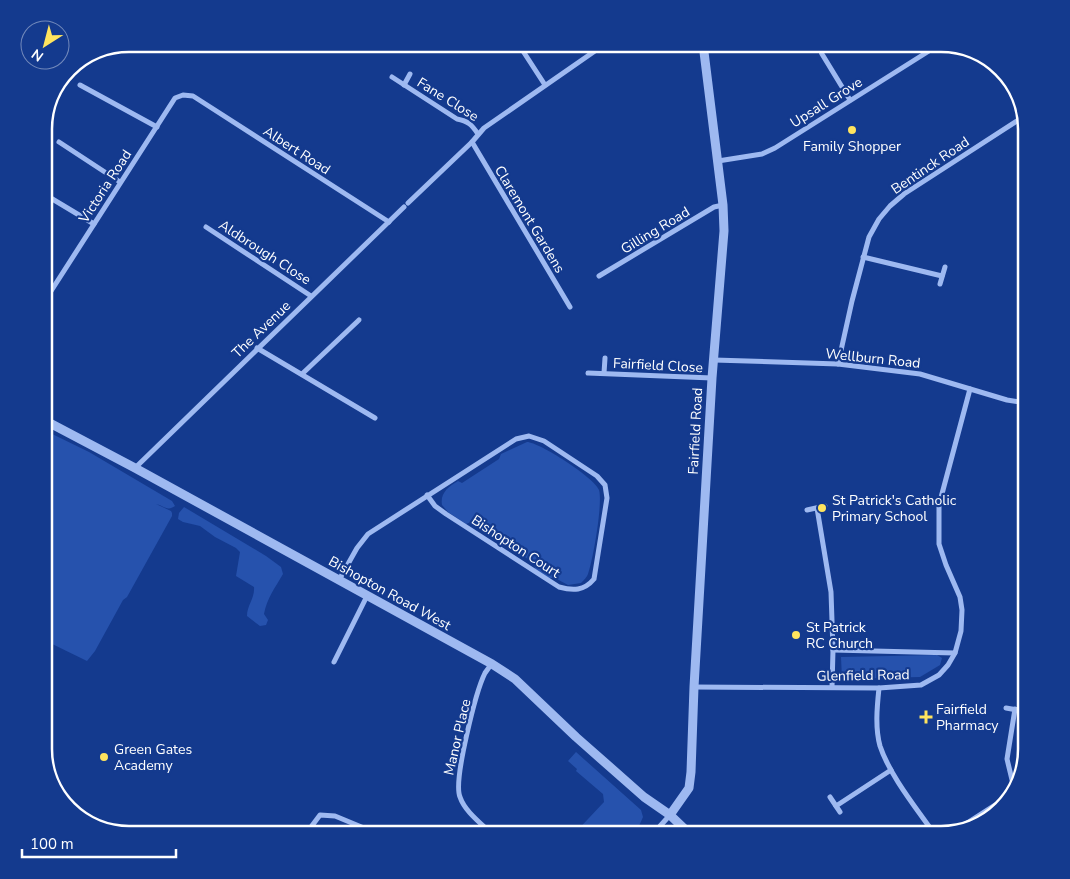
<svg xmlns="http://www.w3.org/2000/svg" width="1070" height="879" font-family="'Nunito Sans',sans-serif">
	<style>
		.green { fill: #2652ad }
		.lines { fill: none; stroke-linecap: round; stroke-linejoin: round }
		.minor { stroke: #9eb9f1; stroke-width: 5 }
		.tertiary { stroke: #9eb9f1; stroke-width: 9 }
		.poi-dot { fill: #ffe45e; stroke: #143a8e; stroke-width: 2 }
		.labels { text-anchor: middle; stroke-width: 4.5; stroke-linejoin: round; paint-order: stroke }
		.street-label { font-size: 14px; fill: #fff; stroke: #143a8e }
		.poi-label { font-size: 14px; fill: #fff; stroke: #143a8e; text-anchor: start }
		.rim { fill: none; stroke: #fff; stroke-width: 2.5 }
	</style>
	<rect width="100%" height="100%" fill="#143a8e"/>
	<g class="green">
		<path d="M44 430 89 452 172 501 175 506C167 512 163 505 156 504L171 511 172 513V516L127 597 123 600 95 651 87 661 44 640Z"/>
		<path d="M527 442C539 442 595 478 599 490 603 503 593 560 588 574 587 577 584 580 581 583L568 585 555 578H549L535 569 534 563 471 522 466 524 448 512 442 505C440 493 448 487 458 481L462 483 499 459 501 454Z"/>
		<path d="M184 507 266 556 281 567 283 574C275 588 267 598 264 614L268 620 266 625 260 626 247 616C247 605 255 598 254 587L236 576 240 552 236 548 215 537 200 526 183 522 178 519 179 513Z"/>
		<polygon points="937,655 942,658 940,665 920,677 842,679 841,657"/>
		<polygon points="576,752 641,810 643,817 635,835 573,835 604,802 603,794 576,771 577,769 568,761"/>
	</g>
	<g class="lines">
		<g class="minor">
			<polyline points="513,44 521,48 545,85"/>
			<polyline points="818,44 822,54 850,100"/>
			<path d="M392 77 457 119C468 121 472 125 478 134"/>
			<polyline points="80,85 157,127"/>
			<polyline points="404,85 410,74"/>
			<polyline points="59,142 120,182"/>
			<polyline points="472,142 570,307"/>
			<polyline points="718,161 762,154 775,148 940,44"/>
			<polyline points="44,194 94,224"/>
			<polyline points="408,203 472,142 484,128 605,44"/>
			<polyline points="206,227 311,296"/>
			<polyline points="863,257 942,276"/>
			<polyline points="599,276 714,207 723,205"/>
			<polyline points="44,282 53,287"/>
			<polyline points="940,284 945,267"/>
			<polyline points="44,302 175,98 183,95 193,96 389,222"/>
			<polyline points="257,348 375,418"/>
			<polyline points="714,360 838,364 920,374 1007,400 1026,403"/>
			<polyline points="838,364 852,301 869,237 879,219 890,206 904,194 1023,117"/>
			<polyline points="588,373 712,378"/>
			<polyline points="604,373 605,358"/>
			<polyline points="302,374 359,320"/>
			<polyline points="135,468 404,207"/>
			<polyline points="817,508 831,592 833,650 832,687"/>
			<polyline points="807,510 825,506"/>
			<path d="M339 580 357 548 368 534 516 439 529 436 544 441 597 476 605 485 607 498 594 579C584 591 573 591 559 587L446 514 435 506 427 495"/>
			<polyline points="833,650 955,653"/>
			<polyline points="334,662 367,596"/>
			<path d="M492 664C489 667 487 670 485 673 476 691 453 781 460 797 465 812 482 824 493 835"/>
			<polyline points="694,687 879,688 921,685 939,675 948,665 955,653 961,631 962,610 960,597 946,565 939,544 939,505 970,389"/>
			<path d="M879 688C877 707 875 728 880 746 890 776 917 809 935 835"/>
			<polyline points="1006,708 1023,711"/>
			<polyline points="1013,784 1007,759 1015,709"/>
			<polyline points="830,797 840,812"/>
			<polyline points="836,806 891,770"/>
			<polyline points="953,832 995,805 1008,799"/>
			<polyline points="305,835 320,815 335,816 376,833 377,835"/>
			<polyline points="652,835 670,815"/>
		</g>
		<g class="tertiary">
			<polyline points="44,420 135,468 492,664 515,679 576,737 644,797 670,815 691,835"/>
			<polyline points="670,815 689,788 691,772 694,687 712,378 724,231 723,205 703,44"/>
		</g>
	</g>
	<g class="poi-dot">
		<circle cx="852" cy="130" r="5"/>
		<circle cx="822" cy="508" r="5"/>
		<circle cx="796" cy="635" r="5"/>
		<path d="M923.5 709.5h5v5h5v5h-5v5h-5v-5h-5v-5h5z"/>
		<circle cx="104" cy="757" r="5"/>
	</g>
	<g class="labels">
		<g class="street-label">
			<text transform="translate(448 99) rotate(32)" y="5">Fane Close</text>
			<text transform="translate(826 102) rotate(-32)" y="5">Upsall Grove</text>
			<text transform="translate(297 150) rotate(33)" y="5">Albert Road</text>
			<text transform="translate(930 165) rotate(-34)" y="5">Bentinck Road</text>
			<text transform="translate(105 186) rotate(-57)" y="5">Victoria Road</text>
			<text transform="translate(530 219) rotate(59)" y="5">Claremont Gardens</text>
			<text transform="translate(655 230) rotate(-31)" y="5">Gilling Road</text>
			<text transform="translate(265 252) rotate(33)" y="5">Aldbrough Close</text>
			<text transform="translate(261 329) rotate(-44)" y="5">The Avenue</text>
			<text transform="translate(873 358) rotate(6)" y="5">Wellburn Road</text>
			<text transform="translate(658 365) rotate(3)" y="5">Fairfield Close</text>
			<text transform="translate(695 431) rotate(-87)" y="5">Fairfield Road</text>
			<text transform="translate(516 546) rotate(33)" y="5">Bishopton Court</text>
			<text transform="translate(390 593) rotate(29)" y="5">Bishopton Road West</text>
			<text transform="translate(863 675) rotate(-1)" y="5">Glenfield Road</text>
			<text transform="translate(457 737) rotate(-77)" y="5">Manor Place</text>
		</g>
		<g class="poi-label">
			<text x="852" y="151" text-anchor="middle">Family Shopper</text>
			<text x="832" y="505">St Patrick's Catholic<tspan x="832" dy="16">Primary School</tspan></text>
			<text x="806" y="632">St Patrick<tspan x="806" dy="16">RC Church</tspan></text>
			<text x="936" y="714">Fairfield<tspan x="936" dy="16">Pharmacy</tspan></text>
			<text x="114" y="754">Green Gates<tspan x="114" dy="16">Academy</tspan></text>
		</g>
	</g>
	<path d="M0 0H1070V879H0ZM129 52H941A77 77 0 0 1 1018 129V749A77 77 0 0 1 941 826H129A77 77 0 0 1 52 749V129A77 77 0 0 1 129 52Z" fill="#143a8e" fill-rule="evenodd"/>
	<path class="rim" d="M129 52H941A77 77 0 0 1 1018 129V749A77 77 0 0 1 941 826H129A77 77 0 0 1 52 749V129A77 77 0 0 1 129 52Z"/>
	<g transform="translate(45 45) rotate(216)"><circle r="24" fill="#143a8e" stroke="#7289bb"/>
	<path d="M0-4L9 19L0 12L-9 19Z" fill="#ffe45e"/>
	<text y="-8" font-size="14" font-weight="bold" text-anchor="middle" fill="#ffffff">N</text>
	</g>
	<path d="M22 849v8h154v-8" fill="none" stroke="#ffffff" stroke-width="2.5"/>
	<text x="30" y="849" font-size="15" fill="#ffffff" stroke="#143a8e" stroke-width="4" paint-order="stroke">100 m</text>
</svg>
